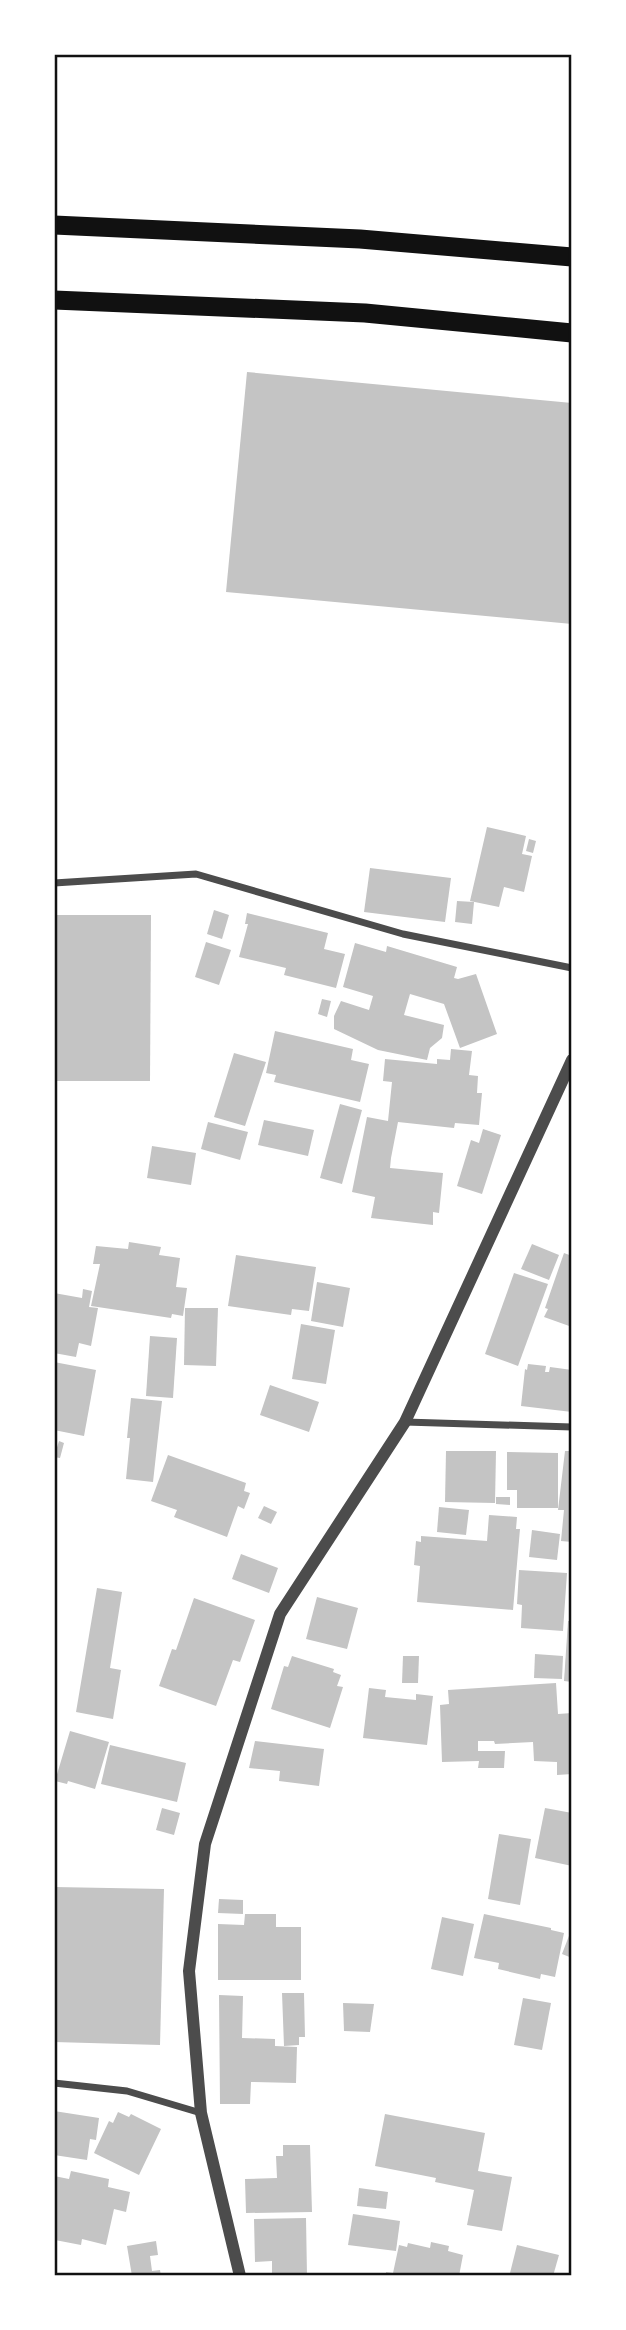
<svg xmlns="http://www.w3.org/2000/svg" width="626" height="2330" font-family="'Work Sans',sans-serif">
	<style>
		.building { fill: #c4c4c4 }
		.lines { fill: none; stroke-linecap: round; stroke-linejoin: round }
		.minor { stroke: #4c4c4c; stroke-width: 7 }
		.tertiary { stroke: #4c4c4c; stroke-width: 12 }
		.trunk { stroke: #111; stroke-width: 19 }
		.neatline { fill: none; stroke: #111; stroke-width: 2.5 }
	</style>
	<rect width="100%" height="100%" fill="#fff"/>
	<g class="building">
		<polygon points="247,372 572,403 572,624 226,592"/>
		<polygon points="487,827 526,836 522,854 532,856 524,892 504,887 499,907 470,901"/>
		<polygon points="529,839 536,841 533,853 526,851"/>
		<polygon points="370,868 451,878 445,922 364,912"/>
		<polygon points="457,901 474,902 472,924 455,922"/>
		<polygon points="214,910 229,915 222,939 207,934"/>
		<polygon points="247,913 328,933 324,949 345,954 336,988 284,975 286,968 239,957 248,924 245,924"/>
		<polygon points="54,915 151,915 150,1081 54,1081"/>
		<polygon points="206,942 231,950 219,985 195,977"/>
		<polygon points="355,943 386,952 387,946 457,967 454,978 458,979 476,974 497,1034 460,1048 444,1004 410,994 404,1015 444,1025 442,1038 430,1048 427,1060 378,1050 334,1029 334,1016 341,1001 369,1010 373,996 343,987"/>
		<polygon points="322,999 331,1001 327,1017 318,1014"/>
		<polygon points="275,1031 353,1049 351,1060 369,1064 360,1102 274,1082 276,1075 266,1073"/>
		<polygon points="451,1049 472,1051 469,1075 478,1076 477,1093 482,1093 479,1125 455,1123 454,1128 398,1122 391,1158 390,1168 443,1173 439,1213 433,1212 433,1225 371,1218 375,1197 352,1192 367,1117 388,1121 392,1082 383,1081 385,1059 437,1064 437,1059 450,1060"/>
		<polygon points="234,1053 266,1062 245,1126 214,1117"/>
		<polygon points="340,1104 362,1110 342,1184 320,1178"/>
		<polygon points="264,1120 314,1130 308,1156 258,1145"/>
		<polygon points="208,1122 248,1132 240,1160 201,1149"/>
		<polygon points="483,1129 501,1135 482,1194 457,1186 471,1140 479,1143"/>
		<polygon points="152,1146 196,1153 191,1185 147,1178"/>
		<polygon points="129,1242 161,1247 159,1255 180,1258 176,1287 187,1288 183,1316 172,1314 171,1318 91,1306 100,1264 93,1264 96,1246 128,1249"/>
		<polygon points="532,1244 559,1255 549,1280 521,1269"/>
		<polygon points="564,1253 572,1256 572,1327 544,1317 548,1309 545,1308"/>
		<polygon points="236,1255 316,1267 309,1311 292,1309 291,1315 228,1306"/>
		<polygon points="514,1273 548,1284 518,1366 485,1354"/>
		<polygon points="317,1282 350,1288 343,1327 311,1321"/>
		<polygon points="83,1289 92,1291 89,1307 98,1308 91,1346 79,1343 76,1357 54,1353 54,1293 82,1298"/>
		<polygon points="185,1308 218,1308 216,1366 184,1365"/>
		<polygon points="301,1324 335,1330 326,1384 292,1379"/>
		<polygon points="150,1336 177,1338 173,1398 146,1396"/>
		<polygon points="54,1362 96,1370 84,1436 54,1430"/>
		<polygon points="528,1364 546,1366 545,1372 549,1372 550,1367 572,1370 572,1412 521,1406 525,1369 527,1370"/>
		<polygon points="270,1385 319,1402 309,1432 260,1415"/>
		<polygon points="131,1398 162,1401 153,1482 126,1479 130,1438 127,1438"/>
		<polygon points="59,1441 64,1443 60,1458 54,1457"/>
		<polygon points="446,1451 496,1451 495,1503 445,1502"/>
		<polygon points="565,1451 572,1451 572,1542 561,1541 564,1510 558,1510"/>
		<polygon points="507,1452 558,1453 558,1508 517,1508 517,1490 507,1490"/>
		<polygon points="168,1455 246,1483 244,1491 250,1493 244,1509 238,1506 227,1537 174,1517 177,1510 151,1501"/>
		<polygon points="496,1497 510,1497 510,1505 496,1504"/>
		<polygon points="264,1506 277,1512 271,1524 258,1518"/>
		<polygon points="439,1507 469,1510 466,1535 437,1532"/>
		<polygon points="489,1515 517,1517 516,1529 520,1529 513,1610 417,1602 420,1566 414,1565 416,1541 421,1542 421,1536 487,1541"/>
		<polygon points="532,1530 560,1534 557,1560 529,1557"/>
		<polygon points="241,1554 278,1568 269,1593 232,1579"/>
		<polygon points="519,1570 567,1573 563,1631 521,1628 522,1605 517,1604"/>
		<polygon points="97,1588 122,1592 110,1668 121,1670 113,1719 76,1712"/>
		<polygon points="317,1597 358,1608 347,1649 306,1639"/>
		<polygon points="194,1598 255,1620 240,1662 233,1660 216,1706 159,1686 172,1649 176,1650"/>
		<polygon points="568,1621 572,1621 572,1682 564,1681"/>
		<polygon points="535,1654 563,1656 562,1679 534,1678"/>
		<polygon points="292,1656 334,1669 333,1672 341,1675 337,1686 343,1687 330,1728 271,1709 284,1666 288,1667"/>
		<polygon points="403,1656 419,1656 418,1683 402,1683"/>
		<polygon points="556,1683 558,1714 572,1713 572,1774 557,1775 557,1762 534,1761 533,1742 495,1744 494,1741 478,1741 478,1751 505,1751 504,1768 478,1768 479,1761 442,1762 440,1705 449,1704 448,1690"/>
		<polygon points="369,1688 386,1690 385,1697 416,1700 416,1694 433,1696 427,1745 363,1738"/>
		<polygon points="70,1731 109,1742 95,1789 68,1781 67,1784 55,1781"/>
		<polygon points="255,1741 324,1749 319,1786 279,1781 280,1771 249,1768"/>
		<polygon points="110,1745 186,1763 177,1802 101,1784"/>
		<polygon points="162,1808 180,1813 174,1835 156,1830"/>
		<polygon points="545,1808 572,1813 572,1866 535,1858"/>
		<polygon points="499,1834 531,1839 520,1905 488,1899"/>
		<polygon points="54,1887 164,1889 160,2045 54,2042"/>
		<polygon points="219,1899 243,1900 243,1914 218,1913"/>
		<polygon points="245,1914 276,1914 276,1927 301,1927 301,1980 218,1980 218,1924 244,1925"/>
		<polygon points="484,1914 551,1928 551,1930 564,1933 555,1977 541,1974 540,1979 498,1969 499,1963 474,1958"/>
		<polygon points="442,1917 474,1924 463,1976 431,1969"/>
		<polygon points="572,1928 572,1958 562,1954"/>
		<polygon points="282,1993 304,1993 305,2037 299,2037 299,2045 284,2046"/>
		<polygon points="219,1995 243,1996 242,2038 275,2039 275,2046 297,2047 296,2083 251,2082 250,2104 220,2104"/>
		<polygon points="523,1998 551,2003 542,2050 514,2045"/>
		<polygon points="343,2003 374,2004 370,2032 344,2031"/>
		<polygon points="54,2111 99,2118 96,2140 90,2139 87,2160 54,2155"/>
		<polygon points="118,2112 129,2117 131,2114 161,2129 139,2175 94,2153 109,2121 113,2123"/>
		<polygon points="385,2114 485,2133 478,2171 512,2177 502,2231 467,2225 474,2190 435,2182 436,2178 375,2166"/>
		<polygon points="283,2145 310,2145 312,2212 246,2213 245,2179 277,2178 276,2156 283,2156"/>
		<polygon points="71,2171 109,2179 108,2187 130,2192 126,2212 114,2209 106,2245 82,2239 81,2245 55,2240 54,2176 69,2179"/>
		<polygon points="359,2188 388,2192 386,2209 357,2206"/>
		<polygon points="353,2214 400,2221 396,2251 348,2245"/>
		<polygon points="306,2218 307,2276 272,2276 272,2261 255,2262 254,2219"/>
		<polygon points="156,2241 158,2255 150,2256 152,2271 160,2270 161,2276 132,2276 127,2246"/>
		<polygon points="431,2242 449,2246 448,2251 463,2255 459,2276 386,2276 386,2272 393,2273 399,2245 407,2247 408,2243 430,2248"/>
		<polygon points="517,2245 559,2255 553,2276 520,2276 510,2273"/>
	</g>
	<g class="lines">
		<g class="minor">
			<polyline points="54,883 196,874 403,934 572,968"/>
			<polyline points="405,1422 572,1427"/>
			<polyline points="54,2083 127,2091 201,2113"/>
		</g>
		<polyline class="tertiary" points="240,2276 201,2113 189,1971 205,1844 280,1614 405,1422 572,1060"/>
		<g class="trunk">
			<polyline points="54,225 360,239 572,257"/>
			<polyline points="54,300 365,313 572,333"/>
		</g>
	</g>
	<rect width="626" height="2330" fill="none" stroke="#ffffff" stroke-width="112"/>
	<rect x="56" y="56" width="514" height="2218" class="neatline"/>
</svg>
